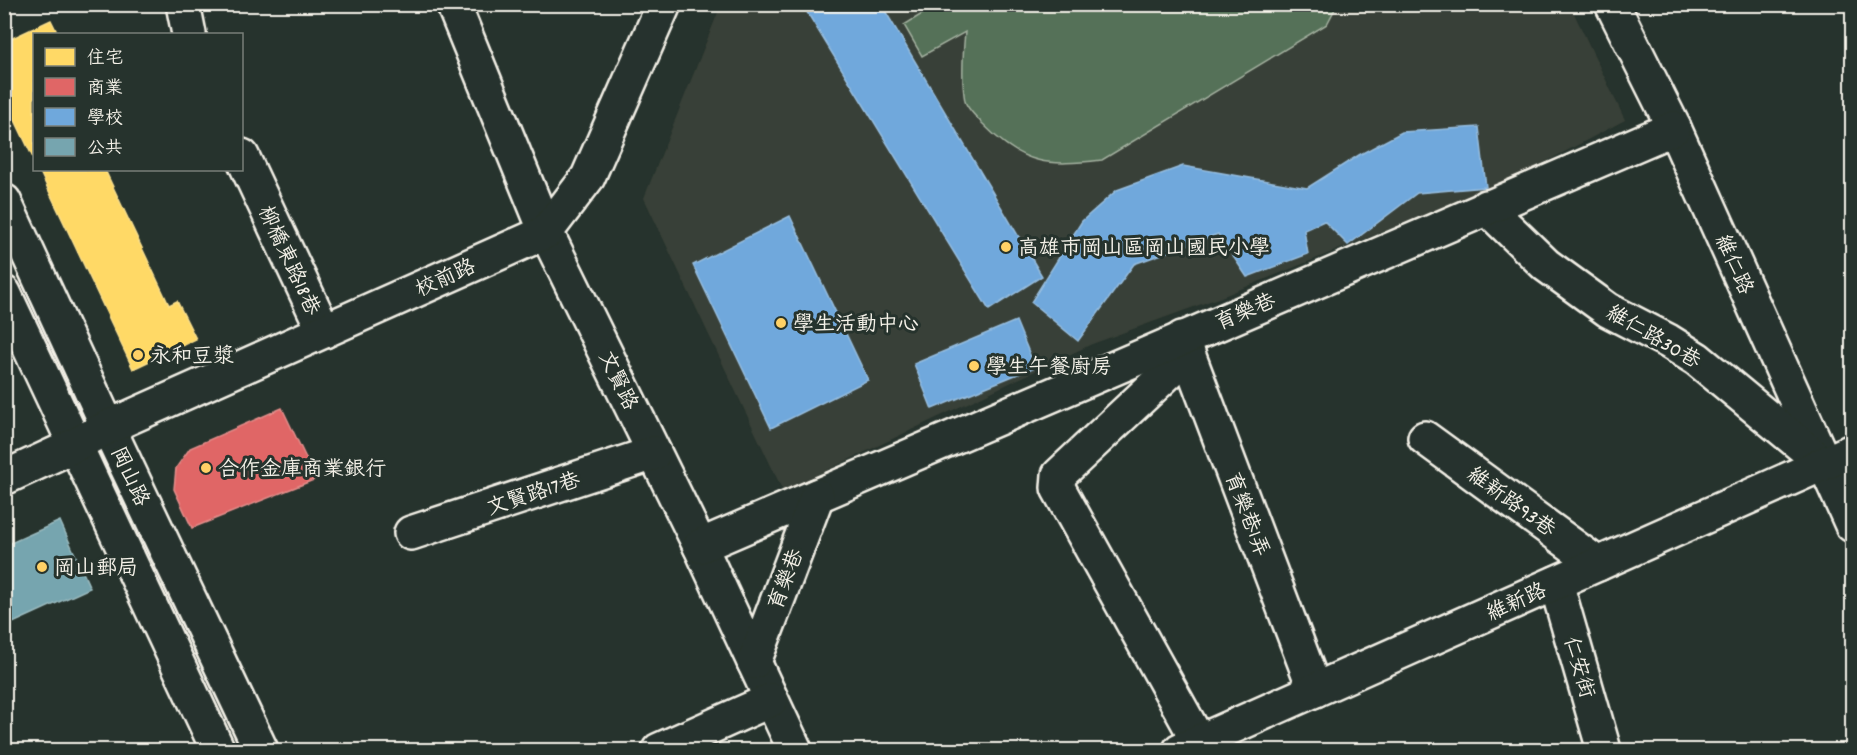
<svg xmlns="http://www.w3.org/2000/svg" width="1857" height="755" font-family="Dekko,'LXGW WenKai TC',sans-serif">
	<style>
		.built { fill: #394037 }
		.green { fill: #547159; stroke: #a4b1a0; stroke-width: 1.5 }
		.homes { fill: #ffd966; stroke: #fce08d; stroke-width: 1.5 }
		.shops { fill: #e06666; stroke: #e6908d; stroke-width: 1.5 }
		.schools { fill: #6fa8dc; stroke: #97bee0; stroke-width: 1.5 }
		.public { fill: #76a5af; stroke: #9cbcc0; stroke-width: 1.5 }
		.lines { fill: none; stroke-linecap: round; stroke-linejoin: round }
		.minor-casing { stroke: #f4f1e8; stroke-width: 38 }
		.minor { stroke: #26332d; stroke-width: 33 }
		.poi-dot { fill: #ffd166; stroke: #26332d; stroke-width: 2 }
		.labels { text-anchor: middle; stroke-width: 6; stroke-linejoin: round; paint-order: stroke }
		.poi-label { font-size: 21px; fill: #f4f1e8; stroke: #26332d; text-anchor: start }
		.street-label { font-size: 21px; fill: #f4f1e8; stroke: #26332d }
	</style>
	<rect width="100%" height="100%" fill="#26332d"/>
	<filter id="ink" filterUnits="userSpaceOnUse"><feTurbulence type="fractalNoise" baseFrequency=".0167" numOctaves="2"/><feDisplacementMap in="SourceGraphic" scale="12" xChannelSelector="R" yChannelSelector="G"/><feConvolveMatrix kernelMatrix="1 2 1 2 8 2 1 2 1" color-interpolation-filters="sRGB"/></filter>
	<g filter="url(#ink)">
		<polygon class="built" points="721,5 1570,5 1625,120 1513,179 1221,297 1092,344 783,491 644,198"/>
		<path class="green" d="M937 5V4L1337 5 1327 24 1102 160C1049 166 1024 166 985 126 979 120 967 109 965 101 961 80 963 53 965 32L922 56 904 25Z"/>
		<g class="homes">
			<polygon points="51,20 58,34 34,34 34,160 4,97 4,42"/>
			<polygon points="39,170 105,170 169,305 177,301 196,339 133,369"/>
		</g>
		<polygon class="shops" points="282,408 316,479 192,528 174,489 176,468 190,448"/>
		<g class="schools">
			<polygon points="802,4 891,4 884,9 1042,276 989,310"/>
			<polygon points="1479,127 1486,187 1417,193 1348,245 1324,221 1304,230 1308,254 1247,277 1218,234 1134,264 1078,341 1031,302 1082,221 1117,190 1183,166 1307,188 1359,155 1402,132"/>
			<polygon points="790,216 868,380 771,428 693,265"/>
			<polygon points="1016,321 1035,367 932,409 914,364"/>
		</g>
		<polygon class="public" points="60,521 90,588 4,627 4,546"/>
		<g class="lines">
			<g class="minor-casing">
				<g id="minor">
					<polyline points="183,4 189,34"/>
					<polyline points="453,4 546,232 700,546 795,750"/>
					<polyline points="1612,4 1674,128 1852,525"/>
					<polyline points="242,156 324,331"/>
					<polyline points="4,201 108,427 261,750"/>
					<polyline points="1486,207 1546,265 1608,310 1668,341 1697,359 1818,459"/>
					<polyline points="4,293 218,750"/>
					<polyline points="1182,338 1315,690"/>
					<polyline points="1188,354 1059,475 1058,488 1199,742"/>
					<polyline points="1425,438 1598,564"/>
					<polyline points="4,478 75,445 108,427 546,232 588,177 664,4"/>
					<polyline points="411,533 654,453"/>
					<polyline points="700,546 1674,128"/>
					<polyline points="1556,583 1604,750"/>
					<polyline points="754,662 817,496"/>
					<polyline points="659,750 771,700"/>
					<polyline points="1180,750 1852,451"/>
				</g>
			</g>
			<use href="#minor" class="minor"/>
		</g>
	</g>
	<g class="poi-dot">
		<circle cx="1006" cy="247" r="6"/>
		<circle cx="781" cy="323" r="6"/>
		<circle cx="138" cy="355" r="6"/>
		<circle cx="974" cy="366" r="6"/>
		<circle cx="206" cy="468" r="6"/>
		<circle cx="42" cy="567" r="6"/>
	</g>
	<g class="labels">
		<g class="poi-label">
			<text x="1018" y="254">高雄市岡山區岡山國民小學</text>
			<text x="793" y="330">學生活動中心</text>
			<text x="150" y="362">永和豆漿</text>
			<text x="986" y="373">學生午餐廚房</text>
			<text x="218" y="475">合作金庫商業銀行</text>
			<text x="54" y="574">岡山郵局</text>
		</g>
		<g class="street-label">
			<text transform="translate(290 260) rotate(65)" y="7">柳橋東路18巷</text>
			<text transform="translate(1735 264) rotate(66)" y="7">維仁路</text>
			<text transform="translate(445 277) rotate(-24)" y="7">校前路</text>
			<text transform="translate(1245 311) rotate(-23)" y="7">育樂巷</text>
			<text transform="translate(1654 336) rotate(30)" y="7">維仁路30巷</text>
			<text transform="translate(619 380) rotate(64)" y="7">文賢路</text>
			<text transform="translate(131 476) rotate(65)" y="7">岡山路</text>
			<text transform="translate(533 493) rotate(-18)" y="7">文賢路17巷</text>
			<text transform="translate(1512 501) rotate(36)" y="7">維新路93巷</text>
			<text transform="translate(1248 514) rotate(69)" y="7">育樂巷1弄</text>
			<text transform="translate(785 579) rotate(-69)" y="7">育樂巷</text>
			<text transform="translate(1516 601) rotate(-24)" y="7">維新路</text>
			<text transform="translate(1580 667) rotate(74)" y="7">仁安街</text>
		</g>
	</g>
	<rect width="1857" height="755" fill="none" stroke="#26332d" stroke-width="24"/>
	<rect x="12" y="12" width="1833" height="731" fill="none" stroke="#f4f1e8" stroke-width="2" filter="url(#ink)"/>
	<rect x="33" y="33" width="210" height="138" fill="#26332d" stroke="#787f78" stroke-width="1.5"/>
	<rect x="45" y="48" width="30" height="18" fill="#ffd966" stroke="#787f78" stroke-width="1.5"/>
	<text x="87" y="63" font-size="18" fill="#f4f1e8">住宅</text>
	<rect x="45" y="78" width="30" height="18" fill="#e06666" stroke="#787f78" stroke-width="1.5"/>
	<text x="87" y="93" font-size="18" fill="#f4f1e8">商業</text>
	<rect x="45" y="108" width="30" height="18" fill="#6fa8dc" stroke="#787f78" stroke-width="1.5"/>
	<text x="87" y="123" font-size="18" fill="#f4f1e8">學校</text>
	<rect x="45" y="138" width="30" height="18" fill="#76a5af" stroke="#787f78" stroke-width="1.5"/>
	<text x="87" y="153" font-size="18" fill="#f4f1e8">公共</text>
</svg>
